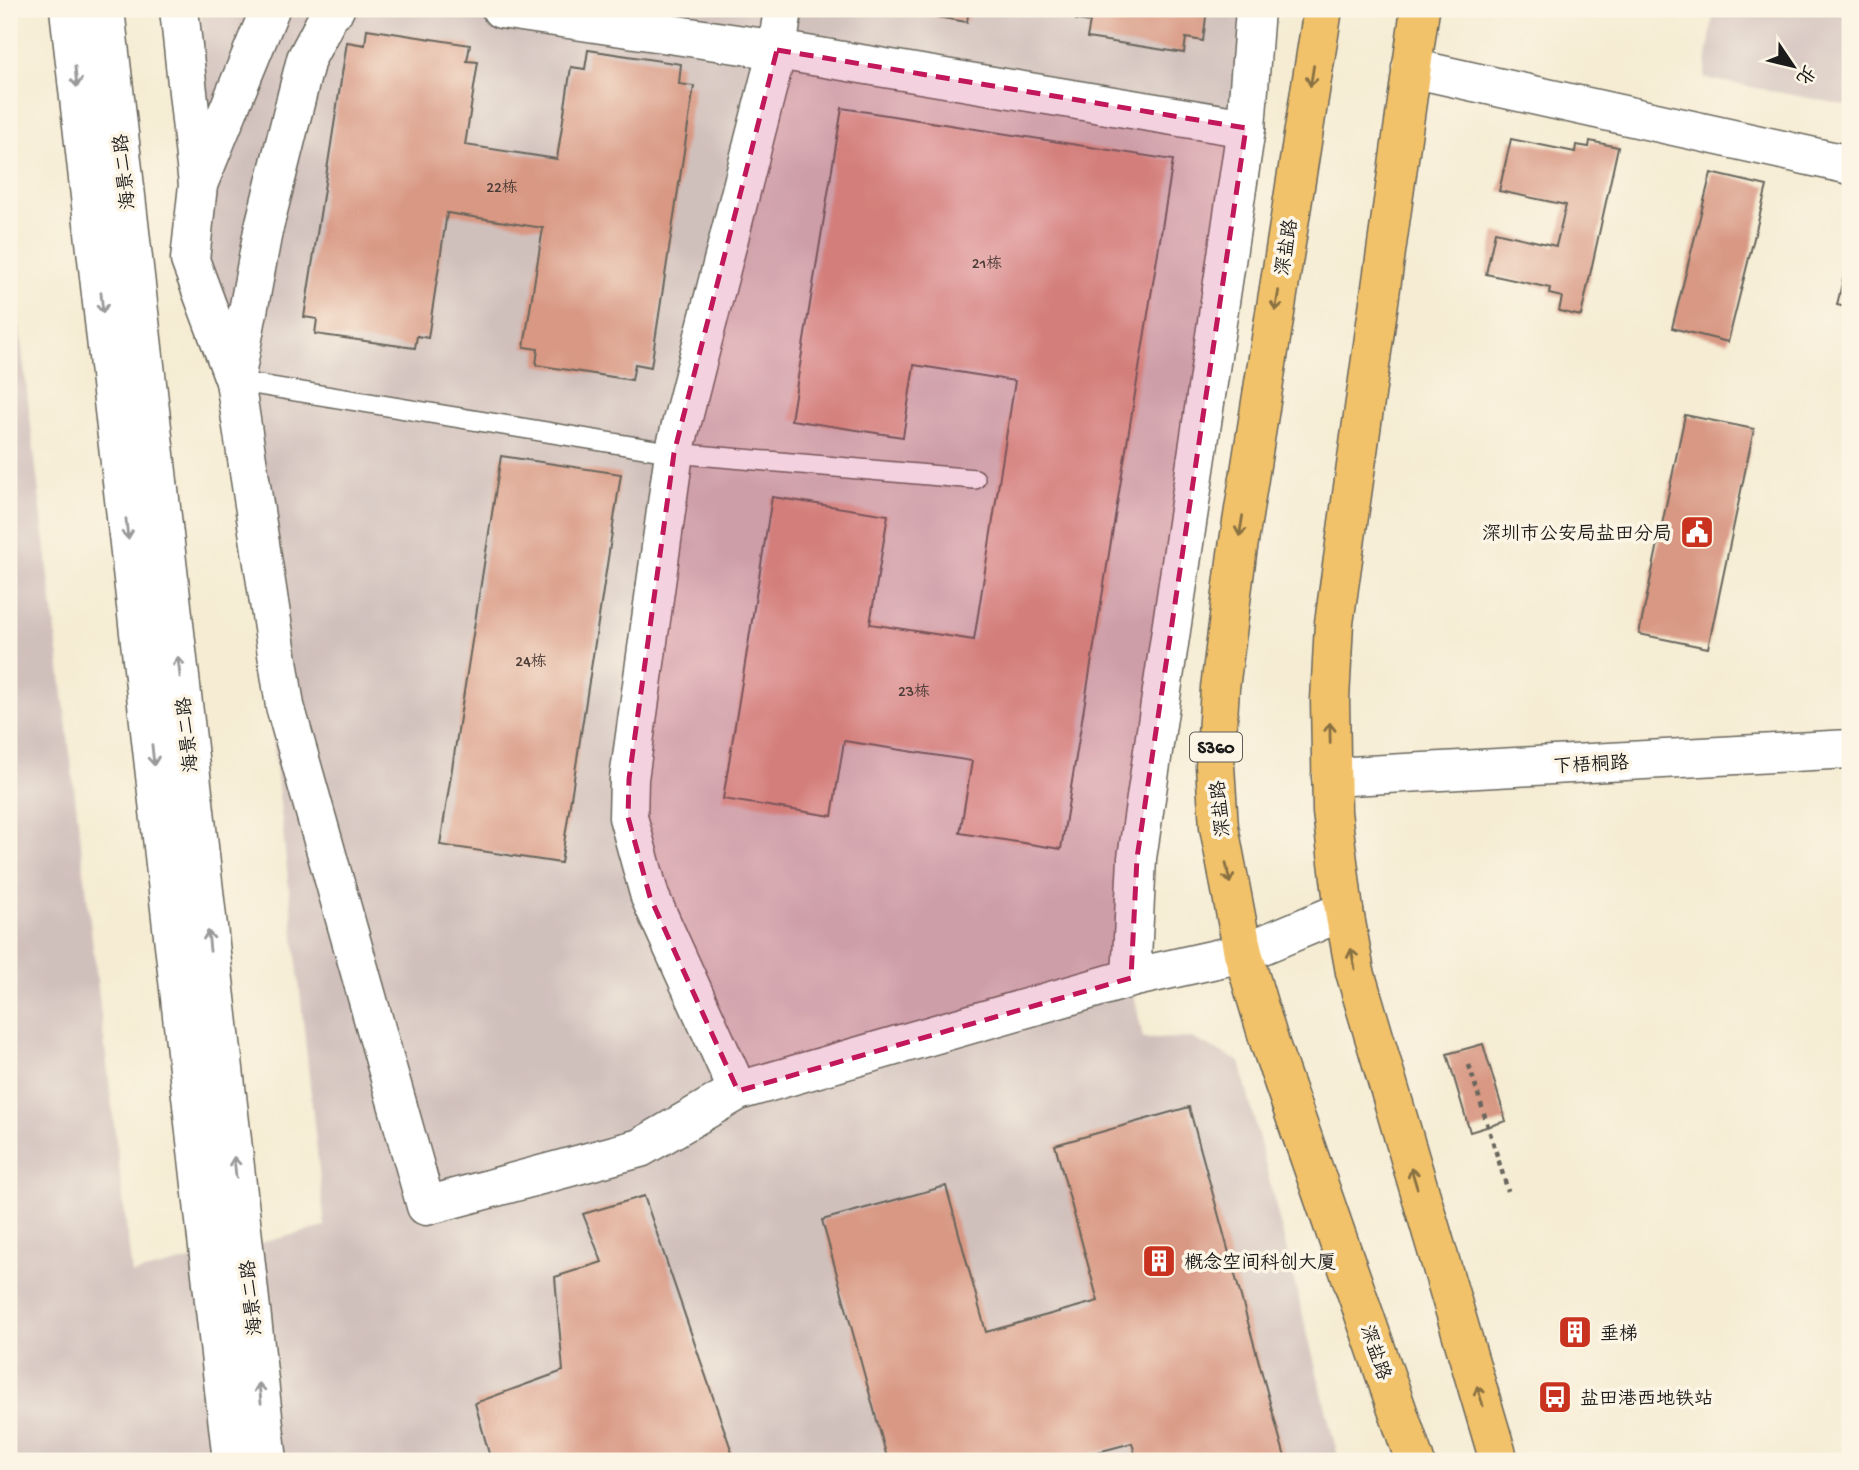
<svg xmlns="http://www.w3.org/2000/svg" width="1859" height="1470" font-family="'Gochi Hand','LXGW WenKai TC',sans-serif">
	<style>
		.industrial { fill: #d0c0bc }
		.building { fill: #d89883 }
		.lines { fill: none; stroke-linecap: round; stroke-linejoin: round }
		.service-casing { stroke: #68655c; stroke-width: 22 }
		.minor-casing { stroke: #68655c; stroke-width: 41 }
		.tertiary-casing { stroke: #68655c; stroke-width: 41 }
		.primary-casing { stroke: #68655c; stroke-width: 41 }
		.path { stroke: #68655c; stroke-width: 4.5; stroke-dasharray: 5 5; stroke-linecap: butt }
		.service { stroke: #fff; stroke-width: 19 }
		.minor { stroke: #fff; stroke-width: 38 }
		.tertiary { stroke: #fff; stroke-width: 38 }
		.primary { stroke: #f2c26a; stroke-width: 38 }
		.oneway { stroke: #876f43 }
		.oneway2 { stroke: #999 }
		.marked { fill: #c2185b; fill-opacity: 0.2; stroke: #c2185b; stroke-width: 5; stroke-dasharray: 14 9; stroke-linejoin: round }
		.labels { text-anchor: middle; stroke-width: 7; stroke-linejoin: round; paint-order: stroke }
		.number-label { font-size: 16px; fill: #4b3b36 }
		.shield { fill: #fcf5e5; stroke: #5f5d58; stroke-width: 2 }
		.shield-label { font-size: 18px; font-weight: bold; fill: #1c1c1c }
		.street-label { font-size: 19px; fill: #1c1c1c; stroke: #fcf5e5 }
		.poi-label { font-size: 19px; fill: #1c1c1c; stroke: #fcf5e5; text-anchor: start }
	</style>
	<rect width="100%" height="100%" fill="#fcf5e5"/>
	<filter id="ink" filterUnits="userSpaceOnUse"><feTurbulence type="fractalNoise" baseFrequency=".0143" numOctaves="2"/><feDisplacementMap in="SourceGraphic" scale="14" xChannelSelector="R" yChannelSelector="G"/><feConvolveMatrix kernelMatrix="1 2 1 2 8 2 1 2 1" color-interpolation-filters="sRGB"/></filter>
	<filter id="wash" filterUnits="userSpaceOnUse"><feTurbulence type="fractalNoise" baseFrequency=".00686" numOctaves="4" result="noise"/><feDisplacementMap in="SourceGraphic" scale="28" xChannelSelector="R" yChannelSelector="G"/><feGaussianBlur stdDeviation="1.57" result="paint"/><feColorMatrix in="noise" values="0 0 0 0 0 0 0 0 0 0 0 0 0 0 0 0 0 1.4 0 .05"/><feComposite in="paint" operator="in"/></filter>
	<g filter="url(#wash)">
		<rect width="100%" height="100%" fill="#f5ecd3"/>
		<g class="industrial">
			<polygon points="203,9 1265,9 1131,978 1143,1039 1192,1038 1240,1062 1339,1461 9,1461 9,240 132,1274 325,1227 235,381 190,260 185,58"/>
			<polygon points="1714,9 1850,9 1850,106 1704,78"/>
		</g>
		<g id="blocks">
			<g class="building">
				<polygon points="889,9 969,9 967,22"/>
				<polygon points="1078,9 1207,9 1203,41 1186,38 1184,53 1087,38 1090,22 1076,20"/>
				<polygon points="367,29 470,45 467,61 478,62 465,145 557,159 571,67 585,69 588,50 681,64 679,84 694,86 651,367 635,364 632,380 536,365 538,349 524,347 543,228 447,213 428,338 417,336 415,348 315,334 317,319 304,317 347,42 365,45"/>
				<polygon points="842,108 1173,160 1061,849 960,833 972,761 844,741 832,816 723,799 772,497 888,515 870,624 974,640 1015,381 914,365 903,437 791,420"/>
				<polygon points="1511,139 1575,152 1576,145 1589,147 1590,141 1618,147 1581,316 1559,311 1562,297 1549,294 1550,288 1486,274 1495,232 1556,246 1566,205 1499,191"/>
				<polygon points="1711,173 1767,186 1728,342 1672,328"/>
				<polygon points="1849,253 1850,253 1850,308 1837,305"/>
				<polygon points="1685,415 1754,429 1708,648 1639,634"/>
				<polygon points="501,456 621,474 561,863 440,845"/>
				<polygon points="1483,1044 1506,1121 1470,1132 1447,1054"/>
				<polygon points="1189,1107 1286,1461 1137,1461 1132,1443 1064,1461 888,1461 822,1220 946,1186 986,1332 1098,1301 1055,1145"/>
				<polygon points="644,1196 735,1461 491,1461 475,1403 563,1371 555,1277 602,1262 583,1214"/>
				<polygon points="1581,1320 1588,1339 1567,1345 1562,1326"/>
			</g>
		</g>
	</g>
	<g filter="url(#ink)">
		<use href="#blocks" fill-opacity="0" stroke="#68655c" stroke-width="2"/>
		<g class="lines">
			<g class="service-casing">
				<polyline id="service" points="235,381 674,453 975,479"/>
			</g>
			<g class="minor-casing">
				<g id="minor">
					<polyline points="179,9 198,185 190,260 235,381"/>
					<polyline points="335,9 331,11 306,59 263,231 235,381 285,706 426,1206 640,1148 738,1091 1131,978 1243,953 1344,911"/>
					<polyline points="501,9 777,50 1246,128"/>
					<polyline points="1411,68 1850,165"/>
					<polyline points="199,182 270,9"/>
					<polyline points="1331,777 1850,749"/>
					<polyline points="1131,978 1137,858 1246,128 1255,9"/>
					<polyline points="738,1091 650,897 628,817 629,779 674,453 777,50 783,9"/>
				</g>
			</g>
			<g class="tertiary-casing">
				<g id="tertiary">
					<polyline points="69,9 232,1461"/>
					<polyline points="105,9 268,1461"/>
				</g>
			</g>
			<g class="primary-casing">
				<g id="primary">
					<polyline points="1323,9 1237,554 1220,688 1215,766 1219,827 1243,953 1270,1044 1415,1461"/>
					<polyline points="1420,9 1334,623 1330,700 1332,812 1344,911 1355,972 1499,1461"/>
				</g>
			</g>
			<polyline class="path" points="1469,1065 1508,1191"/>
			<use href="#service" class="service"/>
			<use href="#minor" class="minor"/>
			<use href="#tertiary" class="tertiary"/>
			<use href="#primary" class="primary"/>
		</g>
		<defs><path id="oneway-shaft" d="M-6 0H5M1.5-3L5.5 0L1.5 3" fill="none" stroke-width="1.6" stroke-linecap="round" stroke-linejoin="round" transform="scale(1.75)"/></defs>
		<g class="oneway">
			<use href="#oneway-shaft" transform="translate(1312 76) rotate(99)"/>
			<use href="#oneway-shaft" transform="translate(1277 301) rotate(99)"/>
			<use href="#oneway-shaft" transform="translate(1241 526) rotate(99)"/>
			<use href="#oneway-shaft" transform="translate(1330 733) rotate(-91)"/>
			<use href="#oneway-shaft" transform="translate(1228 873) rotate(79)"/>
			<use href="#oneway-shaft" transform="translate(1353 959) rotate(-101)"/>
			<use href="#oneway-shaft" transform="translate(1414 1178) rotate(-107)"/>
			<use href="#oneway-shaft" transform="translate(1480 1396) rotate(-107)"/>
		</g>
		<g class="oneway2">
			<use href="#oneway-shaft" transform="translate(76 77) rotate(84)"/>
			<use href="#oneway-shaft" transform="translate(102 303) rotate(84)"/>
			<use href="#oneway-shaft" transform="translate(127 529) rotate(84)"/>
			<use href="#oneway-shaft" transform="translate(179 667) rotate(-96)"/>
			<use href="#oneway-shaft" transform="translate(153 755) rotate(84)"/>
			<use href="#oneway-shaft" transform="translate(209 941) rotate(-96)"/>
			<use href="#oneway-shaft" transform="translate(235 1167) rotate(-96)"/>
			<use href="#oneway-shaft" transform="translate(260 1393) rotate(-96)"/>
		</g>
	</g>
	<path class="marked" d="M777 50 1246 128 1137 858 1131 978 738 1091 650 897 628 817 629 779 674 453Z"/>
	<defs>
		<g id="civic-square" transform="scale(1.75)"><rect x="-9" y="-9" width="18" height="18" rx="4" fill="#c8321e" stroke="#fcf5e5"/><path d="M-.6-6.5H3V-4.5H.6V-3L4-1V1h2V6H-6V1h2V-1L-.6-3ZM-1.2 2.5V6h2.4V2.5Z" fill="#fff"/></g>
		<g id="building-square" transform="scale(1.75)"><rect x="-9" y="-9" width="18" height="18" rx="4" fill="#c8321e" stroke="#fcf5e5"/><path d="M-4-6H4V6H1V3H-1V6H-4ZM-2.5-4.3h1.7v1.8h-1.7ZM.8-4.3h1.7v1.8H.8ZM-2.5-1h1.7V.8h-1.7ZM.8-1h1.7V.8H.8Z" fill="#fff"/></g>
		<g id="bus-square" transform="scale(1.75)"><rect x="-9" y="-9" width="18" height="18" rx="4" fill="#c8321e" stroke="#fcf5e5"/><path d="M-5-6H5V4H4V6H2V4H-2V6H-4V4H-5ZM-3.5-4V0h7V-4ZM-3.5 1.2v1.5H-2V1.2ZM2 1.2v1.5H3.5V1.2Z" fill="#fff"/></g>
	</defs>
	<g fill-rule="evenodd">
		<use href="#civic-square" x="1697" y="532"/>
		<use href="#building-square" x="1159" y="1261"/>
		<use href="#building-square" x="1575" y="1332"/>
		<use href="#bus-square" x="1555" y="1397"/>
	</g>
	<g class="labels">
		<g class="number-label">
			<text x="502" y="192">22栋</text>
			<text x="987" y="268">21栋</text>
			<text x="531" y="666">24栋</text>
			<text x="914" y="696">23栋</text>
		</g>
		<rect class="shield" x="1190" y="732.5" width="52" height="29" rx="5"/>
		<g class="shield-label">
			<text x="1216" y="753">S360</text>
		</g>
		<g class="street-label">
			<text transform="translate(123 172) rotate(-96)" y="7">海景二路</text>
			<text transform="translate(1285 247) rotate(-81)" y="7">深盐路</text>
			<text transform="translate(186 735) rotate(-96)" y="7">海景二路</text>
			<text transform="translate(1591 763) rotate(-3)" y="7">下梧桐路</text>
			<text transform="translate(1219 809) rotate(-96)" y="7">深盐路</text>
			<text transform="translate(250 1298) rotate(-96)" y="7">海景二路</text>
			<text transform="translate(1377 1352) rotate(71)" y="7">深盐路</text>
		</g>
		<g class="poi-label">
			<text x="1672" y="539" text-anchor="end">深圳市公安局盐田分局</text>
			<text x="1184" y="1268">概念空间科创大厦</text>
			<text x="1600" y="1339">垂梯</text>
			<text x="1580" y="1404">盐田港西地铁站</text>
		</g>
	</g>
	<rect width="1859" height="1470" fill="none" stroke="#fcf5e5" stroke-width="35"/>
	<g transform="translate(1793 66) rotate(125)" stroke="#fcf5e5" stroke-width="5" paint-order="stroke">
	<path d="M0-5L12 26L0 18L-12 26Z" fill="#1c1c1c"/>
	<text y="-10" font-size="19" font-weight="bold" text-anchor="middle" fill="#1c1c1c">北</text>
	</g>
</svg>
